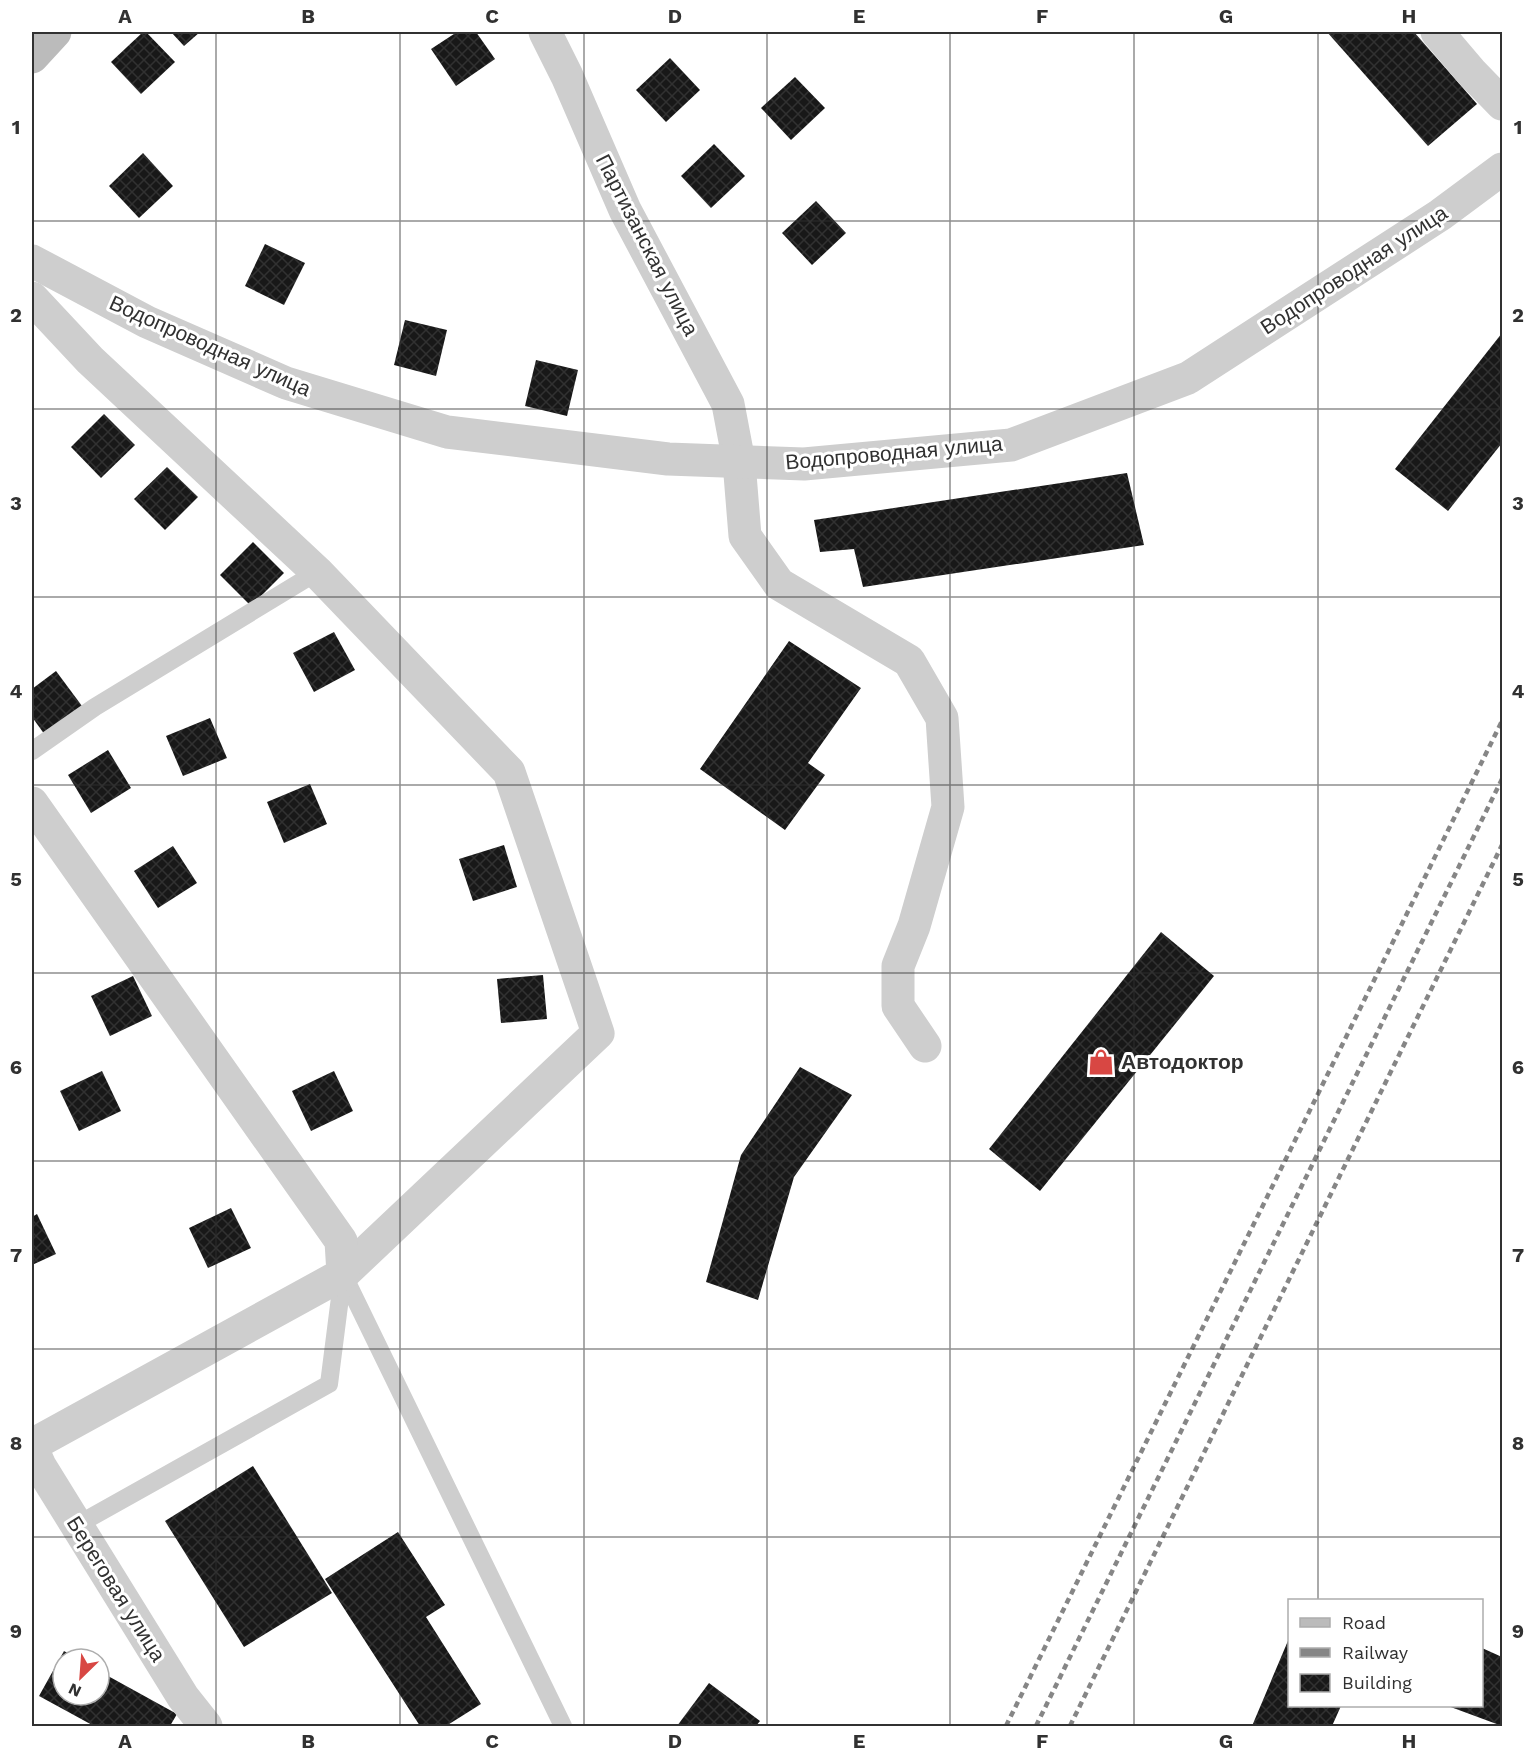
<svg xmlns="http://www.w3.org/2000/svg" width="1534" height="1758" font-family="'Work Sans',sans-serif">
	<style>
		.building { fill: url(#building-cross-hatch) }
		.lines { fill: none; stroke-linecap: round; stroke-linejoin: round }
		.service { stroke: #cecece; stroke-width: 18 }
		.minor { stroke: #cecece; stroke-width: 33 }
		.secondary { stroke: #bbb; stroke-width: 33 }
		.rail { stroke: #868686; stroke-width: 4.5; stroke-dasharray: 6 4.5; stroke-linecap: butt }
		.grid { fill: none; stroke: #313131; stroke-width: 1.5; stroke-opacity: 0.55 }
		.labels { text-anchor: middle; stroke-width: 6; stroke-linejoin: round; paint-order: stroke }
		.street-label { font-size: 21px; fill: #313131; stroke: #fff }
		.poi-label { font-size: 21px; font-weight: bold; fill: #313131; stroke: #fff; text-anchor: start }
		.neatline { fill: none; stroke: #313131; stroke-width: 2 }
		.grid-label { font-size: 20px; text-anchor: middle; font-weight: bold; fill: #313131 }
	</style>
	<defs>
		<pattern id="building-cross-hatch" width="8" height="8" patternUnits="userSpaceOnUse" patternTransform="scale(1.5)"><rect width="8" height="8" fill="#181818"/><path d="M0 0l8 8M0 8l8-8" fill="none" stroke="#313131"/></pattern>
	</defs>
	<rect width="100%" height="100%" fill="#fff"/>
	<g class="building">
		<polygon points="143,32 146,32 175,62 141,94 111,62"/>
		<polygon points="171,32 200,32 184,46"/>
		<polygon points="457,32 476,32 495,59 456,86 431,49"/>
		<polygon points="1327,32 1414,32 1477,104 1428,146"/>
		<polygon points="670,58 700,90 666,122 636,90"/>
		<polygon points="795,77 825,108 791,140 761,108"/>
		<polygon points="714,144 745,176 711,208 681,176"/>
		<polygon points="143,153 173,186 139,218 109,186"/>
		<polygon points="816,201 846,233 812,265 782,233"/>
		<polygon points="265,244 305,263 284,305 245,286"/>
		<polygon points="405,320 447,330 436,376 394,365"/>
		<polygon points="1502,333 1502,443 1448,511 1395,469"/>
		<polygon points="536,360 578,370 567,416 525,406"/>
		<polygon points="104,414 135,445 101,478 71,447"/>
		<polygon points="167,467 198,497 165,530 134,499"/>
		<polygon points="1127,473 1144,545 863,587 854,549 820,552 814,520"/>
		<polygon points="253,542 284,573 251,606 220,575"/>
		<polygon points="334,632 355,670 314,692 293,653"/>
		<polygon points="789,641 861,688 808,763 825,775 785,830 700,769"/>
		<polygon points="56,671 82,706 45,735 32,717 32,689"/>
		<polygon points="210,718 227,758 183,776 166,736"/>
		<polygon points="108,750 131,788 91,813 68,775"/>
		<polygon points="310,784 327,824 284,843 267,802"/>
		<polygon points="504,845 517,887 473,901 459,859"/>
		<polygon points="173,846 197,883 158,908 134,871"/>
		<polygon points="1161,932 1214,976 1040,1191 989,1149"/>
		<polygon points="543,975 547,1019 501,1023 497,979"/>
		<polygon points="133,976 152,1016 110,1036 91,996"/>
		<polygon points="800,1067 852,1095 794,1177 758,1300 706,1282 741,1155"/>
		<polygon points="102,1071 121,1111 79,1131 60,1091"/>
		<polygon points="334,1071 353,1111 311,1131 292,1091"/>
		<polygon points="231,1208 251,1248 208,1268 189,1228"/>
		<polygon points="37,1214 56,1254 32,1265 32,1217"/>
		<polygon points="253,1466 332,1593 244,1647 165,1521"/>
		<polygon points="398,1532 445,1605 426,1617 481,1704 446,1726 420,1726 325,1579"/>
		<polygon points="1290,1636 1290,1706 1341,1706 1332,1726 1252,1726"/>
		<polygon points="1482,1648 1502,1657 1502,1726 1448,1706 1482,1706"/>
		<polygon points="64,1651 78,1659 63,1659 63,1695 99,1695 99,1671 177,1714 170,1726 94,1726 39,1696"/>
		<polygon points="709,1683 760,1721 756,1726 677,1726"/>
	</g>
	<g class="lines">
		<g class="service">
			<polyline points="32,751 95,707 317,572"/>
			<polyline points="343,1274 563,1726"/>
			<polyline points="77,1525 329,1384 343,1274"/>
		</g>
		<g class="minor">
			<polyline points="545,32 567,76 625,210 728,404 739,462 745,536 779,584 909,661 942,718 948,807 914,926 898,966 898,1006 925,1046"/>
			<polyline points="1437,32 1471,72 1502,104"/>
			<polyline points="32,261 147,322 286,383 447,432 668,459 804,464 1011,445 1188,378 1440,215 1502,169"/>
			<polyline points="32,298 90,360 317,572 509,772 598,1033 343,1274"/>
			<polyline points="32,803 341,1241 343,1274 32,1445"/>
			<polyline points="32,1448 40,1466 183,1697 206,1726"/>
		</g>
		<polyline class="secondary" points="32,57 55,32"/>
		<g class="rail">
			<polyline points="1006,1726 1502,721"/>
			<polyline points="1036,1726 1502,779"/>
			<polyline points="1070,1726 1502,845"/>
		</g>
	</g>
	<path class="grid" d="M216 32V1726M400 32V1726M584 32V1726M767 32V1726M950 32V1726M1134 32V1726M1318 32V1600M32 221H1502M32 409H1502M32 597H1502M32 785H1502M32 973H1502M32 1161H1502M32 1349H1502M32 1537H1502M1318 1706V1726"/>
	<defs>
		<g id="shop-bare" transform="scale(2.07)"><path d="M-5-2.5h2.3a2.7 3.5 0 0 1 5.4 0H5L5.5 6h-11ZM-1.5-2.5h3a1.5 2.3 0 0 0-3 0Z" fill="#d84743" stroke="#fff" stroke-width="2.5" paint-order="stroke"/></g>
	</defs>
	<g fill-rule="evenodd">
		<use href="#shop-bare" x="1101" y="1062"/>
	</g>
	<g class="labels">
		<g class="street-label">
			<text transform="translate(647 245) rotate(63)" y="7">Партизанская улица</text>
			<text transform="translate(1354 270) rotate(-33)" y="7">Водопроводная улица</text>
			<text transform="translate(210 346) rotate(24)" y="7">Водопроводная улица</text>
			<text transform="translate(894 453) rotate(-5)" y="7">Водопроводная улица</text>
			<text transform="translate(116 1589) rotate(58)" y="7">Береговая улица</text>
		</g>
		<g class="poi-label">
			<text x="1121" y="1069">Автодоктор</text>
		</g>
	</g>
	<rect width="1534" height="1758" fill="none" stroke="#ffffff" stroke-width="66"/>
	<rect x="1288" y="1599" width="195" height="108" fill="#ffffff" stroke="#adadad" stroke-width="1.5"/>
	<rect x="1300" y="1618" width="30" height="9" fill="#bbbbbb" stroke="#adadad" stroke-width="1.5"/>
	<text x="1342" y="1629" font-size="18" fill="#313131">Road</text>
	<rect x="1300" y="1648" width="30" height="9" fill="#868686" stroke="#adadad" stroke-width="1.5"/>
	<text x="1342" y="1659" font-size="18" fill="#313131">Railway</text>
	<rect x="1300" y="1674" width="30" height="18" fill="url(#building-cross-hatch)" stroke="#adadad" stroke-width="1.5"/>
	<text x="1342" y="1689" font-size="18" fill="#313131">Building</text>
	<g transform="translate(81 1677) rotate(205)"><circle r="28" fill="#ffffff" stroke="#adadad" stroke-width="1.5"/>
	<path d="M0-4.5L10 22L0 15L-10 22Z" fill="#d84743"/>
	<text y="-9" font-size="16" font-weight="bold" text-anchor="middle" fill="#313131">N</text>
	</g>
	<rect x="33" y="33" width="1468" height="1692" class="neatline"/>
	<g class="grid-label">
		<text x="125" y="23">A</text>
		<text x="308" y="23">B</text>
		<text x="492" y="23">C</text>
		<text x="675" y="23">D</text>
		<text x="859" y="23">E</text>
		<text x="1042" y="23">F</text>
		<text x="1226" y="23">G</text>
		<text x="1409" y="23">H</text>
		<text x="16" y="134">1</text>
		<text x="1518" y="134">1</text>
		<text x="16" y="322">2</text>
		<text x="1518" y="322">2</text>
		<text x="16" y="510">3</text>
		<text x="1518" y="510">3</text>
		<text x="16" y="698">4</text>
		<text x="1518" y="698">4</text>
		<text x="16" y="886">5</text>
		<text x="1518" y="886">5</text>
		<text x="16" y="1074">6</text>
		<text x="1518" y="1074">6</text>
		<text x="16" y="1262">7</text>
		<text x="1518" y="1262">7</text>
		<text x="16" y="1450">8</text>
		<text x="1518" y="1450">8</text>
		<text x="16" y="1638">9</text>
		<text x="1518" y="1638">9</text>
		<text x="125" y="1748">A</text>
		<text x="308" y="1748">B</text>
		<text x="492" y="1748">C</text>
		<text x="675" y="1748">D</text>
		<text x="859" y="1748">E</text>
		<text x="1042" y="1748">F</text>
		<text x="1226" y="1748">G</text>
		<text x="1409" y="1748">H</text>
	</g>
</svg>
